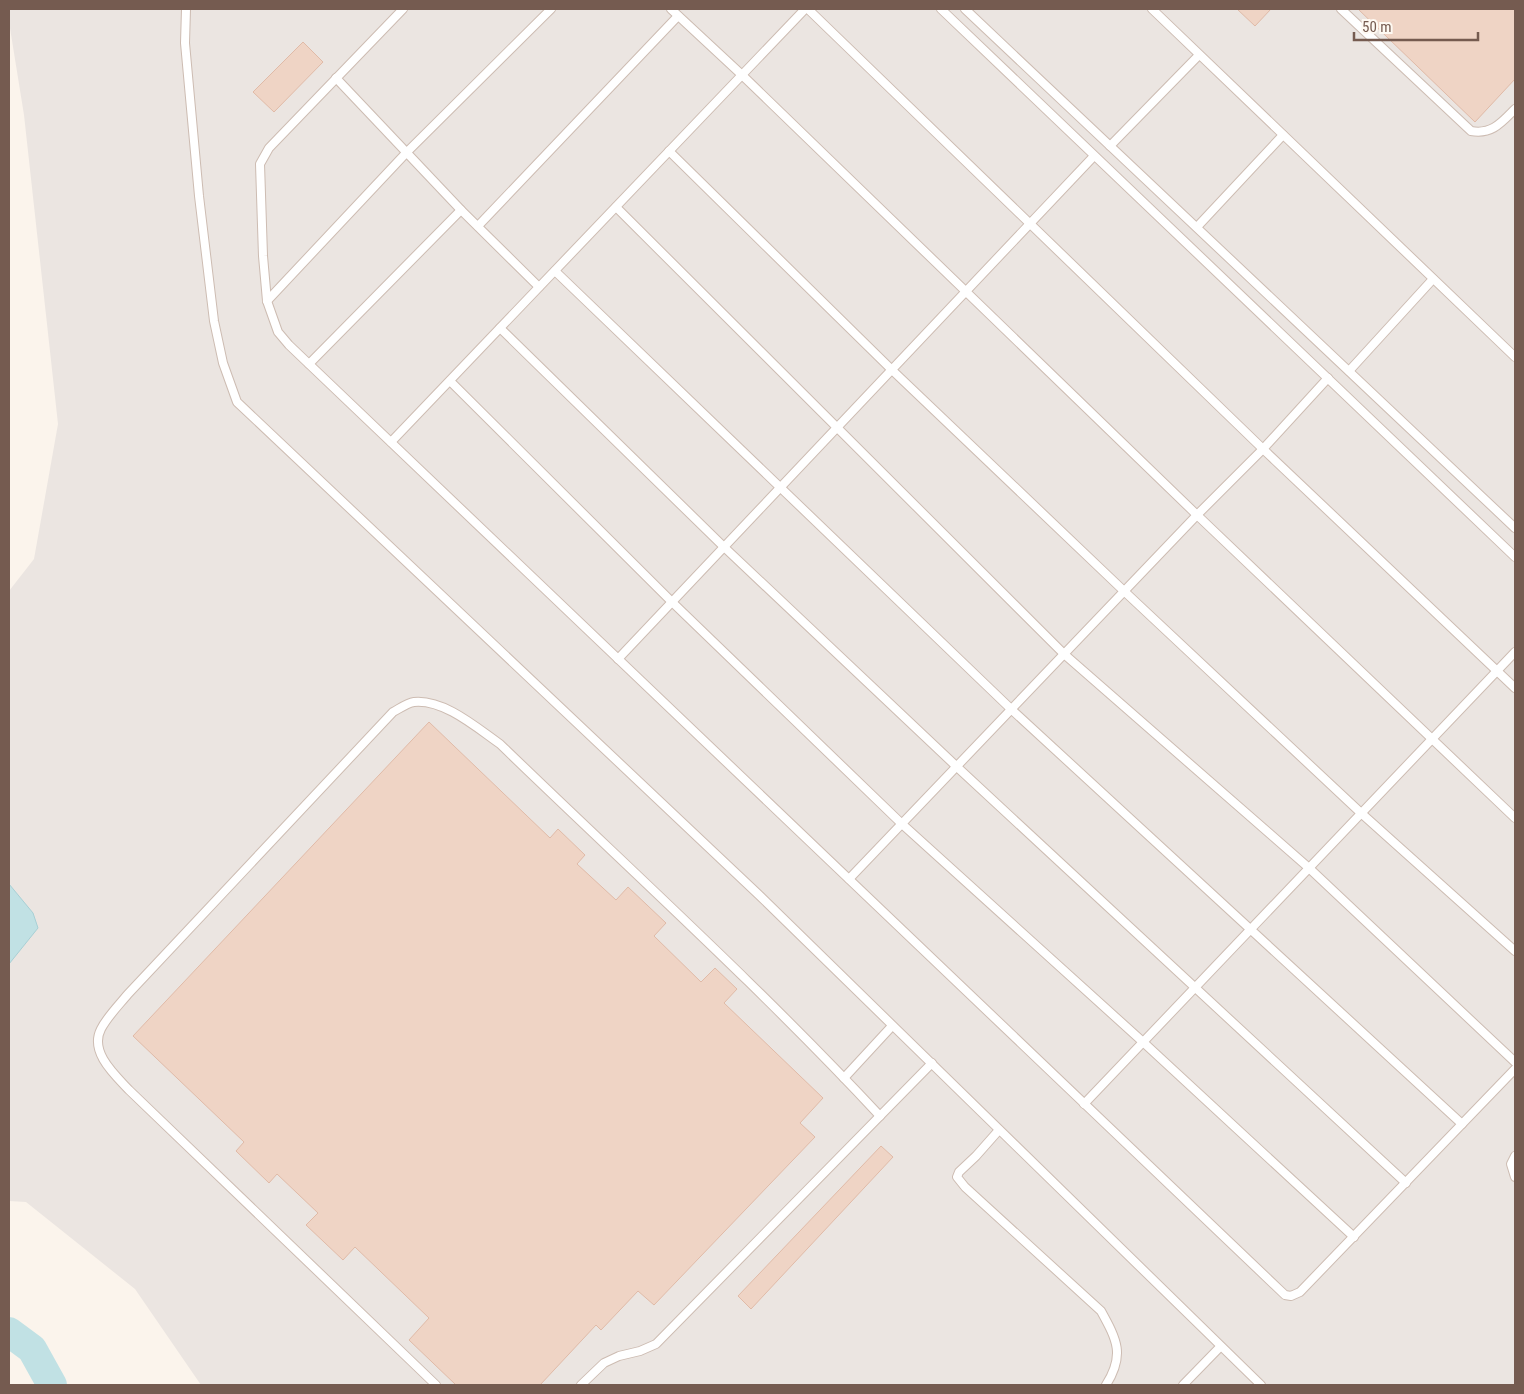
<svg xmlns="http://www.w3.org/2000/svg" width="1524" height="1394" font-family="'Roboto Condensed',sans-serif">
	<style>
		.industrial { fill: #ebe5e1 }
		.water { fill: #c1e1e4; stroke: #a8d0d5 }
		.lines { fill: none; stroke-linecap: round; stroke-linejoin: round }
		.river { stroke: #c1e1e4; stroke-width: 30 }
		.building { fill: #efd4c5; stroke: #e0baa7 }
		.service-casing { stroke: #cdbcb2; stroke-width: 10 }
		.service { stroke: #fff; stroke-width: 8 }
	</style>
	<rect width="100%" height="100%" fill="#fbf4ec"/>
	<polygon class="industrial" points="9,9 1515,9 1515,1385 201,1385 135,1289 26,1202 9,1201 9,591 34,559 58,424 24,115 9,22"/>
	<polygon class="water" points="9,884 33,913 38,928 9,964"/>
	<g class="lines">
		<polyline class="river" points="9,1332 32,1349 52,1385"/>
	</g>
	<g class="building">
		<polygon points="1237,9 1271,9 1255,26"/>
		<polygon points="1358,9 1515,9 1515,79 1475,122"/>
		<polygon points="303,42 323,62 274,112 253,92"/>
		<polygon points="429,722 550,838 558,829 585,855 577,864 616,900 628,887 666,923 654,936 701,982 715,968 737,989 724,1003 823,1098 800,1123 815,1137 654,1305 638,1291 601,1330 596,1325 540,1385 456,1385 409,1340 429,1318 355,1247 343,1260 306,1225 318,1213 277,1174 269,1183 236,1151 244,1142 133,1036"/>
		<polygon points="881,1146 893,1157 751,1309 738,1296"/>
	</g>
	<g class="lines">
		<g class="service-casing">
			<g id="service">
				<polyline points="186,9 185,43 199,196 214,321 223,363 237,402 759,895 1261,1385"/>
				<polyline points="403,9 269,148 260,164 263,256 267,301 278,332 289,345 1285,1295 1291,1296 1300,1292 1515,1069"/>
				<polyline points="671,9 742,75 1197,515 1515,818"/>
				<polyline points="808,9 1263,449 1515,688"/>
				<polyline points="941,9 1515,557"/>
				<polyline points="965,9 1515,528"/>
				<polyline points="1152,9 1515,357"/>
				<path d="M1341 9 1471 131C1492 135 1502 122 1515 109"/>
				<polyline points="336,78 461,210"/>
				<polyline points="1110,146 1199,55"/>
				<polyline points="669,151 892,370 1125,592 1361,813 1515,951"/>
				<polyline points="616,207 1064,654 1309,868 1515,1062"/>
				<polyline points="478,226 678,16"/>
				<polyline points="1197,227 1283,135"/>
				<polyline points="555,271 1011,709 1462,1124"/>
				<polyline points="267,301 407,152 551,9"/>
				<polyline points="500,328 724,547 956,766 1406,1183"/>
				<polyline points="309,364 461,210 539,287"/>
				<polyline points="1349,371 1433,279"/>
				<polyline points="450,381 672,602 902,824 1143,1042 1354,1237"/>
				<polyline points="391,442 805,9"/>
				<polyline points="618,659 1094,156"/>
				<polyline points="849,879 1197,515 1263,449 1328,378"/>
				<polyline points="844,1078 892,1026"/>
				<polyline points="1084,1104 1515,652"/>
				<path d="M999 1130 976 1156 959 1172 957 1177 965 1187 1101 1311C1117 1340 1125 1355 1106 1385"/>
				<polyline points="1515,1156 1511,1164 1515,1177"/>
				<path d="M436 1385 129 1090C115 1075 89 1052 101 1029 107 1017 119 1005 128 994L393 712C399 709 407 703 414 702 444 699 477 728 500 744 627 867 759 986 880 1116"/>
				<polyline points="581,1385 604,1363 619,1356 640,1351 656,1344 932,1063"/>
				<polyline points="1183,1385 1220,1347"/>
			</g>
		</g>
		<use href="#service" class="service"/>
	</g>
	<rect width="1524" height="1394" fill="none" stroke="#755b50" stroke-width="20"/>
	<path d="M1354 32v8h124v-8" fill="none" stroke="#755b50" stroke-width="2.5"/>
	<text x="1362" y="32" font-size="15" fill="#755b50" stroke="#fef9f2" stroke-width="4" paint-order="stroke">50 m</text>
</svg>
